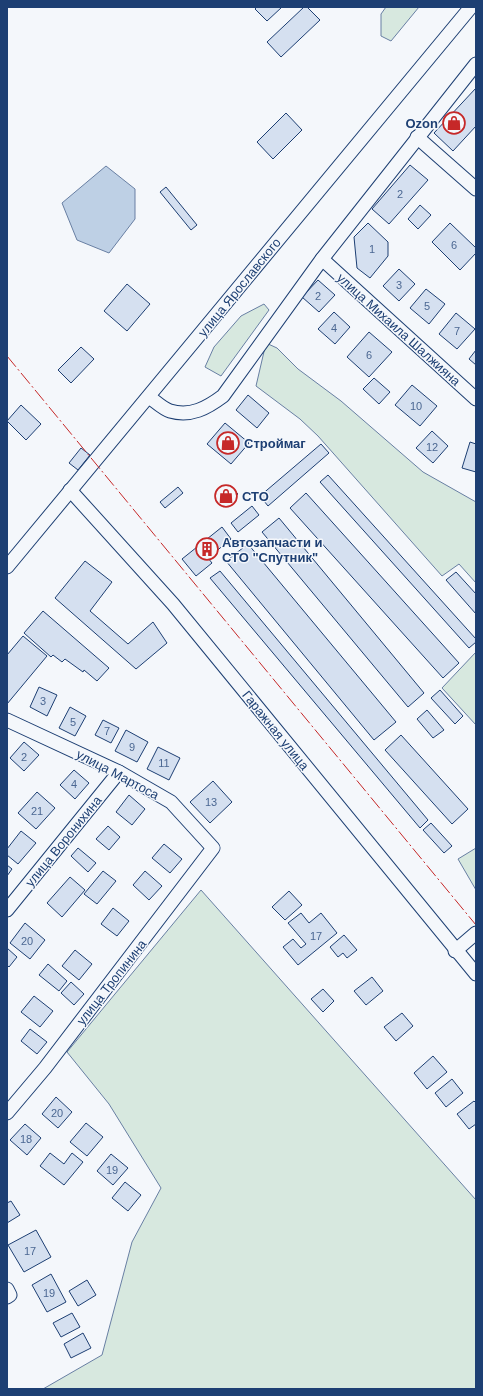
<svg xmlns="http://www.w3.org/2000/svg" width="483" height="1396" font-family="Arial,sans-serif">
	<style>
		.green { fill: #d7e8df; stroke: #687fa3 }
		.water { fill: #bed0e5; stroke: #687fa3 }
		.building { fill: #d5e0f0; stroke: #1d3f73 }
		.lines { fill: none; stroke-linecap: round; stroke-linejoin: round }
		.minor-casing { stroke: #1d3f73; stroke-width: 15 }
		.minor { stroke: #f4f7fb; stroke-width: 13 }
		.power { stroke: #c62828; stroke-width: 1; stroke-dasharray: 14 3 2 3; stroke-linecap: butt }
		.labels { text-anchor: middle; stroke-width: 3; stroke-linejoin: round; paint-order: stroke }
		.number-label { font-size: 11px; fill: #4b6792 }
		.poi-label { font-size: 13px; font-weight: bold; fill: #1d3f73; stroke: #f4f7fb; text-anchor: start }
		.street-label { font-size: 13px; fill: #1d3f73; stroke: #f4f7fb }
	</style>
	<rect width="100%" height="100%" fill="#f4f7fb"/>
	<g class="green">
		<polygon points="386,7 419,7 391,41 381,36 381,14"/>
		<polygon points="264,304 269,310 221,376 205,367 214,347 241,316"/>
		<polygon points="266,343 277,348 298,369 341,401 423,472 476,502 476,583 459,564 442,576 318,436 300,419 256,386"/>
		<polygon points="476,652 476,725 442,688"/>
		<polygon points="476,848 476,890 458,859"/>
		<polygon points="201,890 476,1200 476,1389 43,1389 102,1355 132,1242 161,1188 109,1104 67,1052"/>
	</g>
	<polygon class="water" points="106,166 135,189 135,219 109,253 77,240 62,203"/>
	<g class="building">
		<polygon points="257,7 282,7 267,21 255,9"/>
		<polygon points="304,7 307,7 320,20 281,57 267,42"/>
		<polygon points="476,88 476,126 453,151 434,133"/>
		<polygon points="286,113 302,130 273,159 257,142"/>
		<polygon points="410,165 428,180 389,224 372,209"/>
		<polygon points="166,187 197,225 191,230 160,192"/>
		<polygon points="420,205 431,215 418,229 408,219"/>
		<polygon points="368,223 388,242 388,256 370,278 357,268 354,237"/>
		<polygon points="450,223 476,248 476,253 460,270 432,242"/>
		<polygon points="399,269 415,284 399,301 383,286"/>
		<polygon points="318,280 335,295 319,312 302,297"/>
		<polygon points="127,284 150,304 127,331 104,311"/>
		<polygon points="426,289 445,304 429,324 410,308"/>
		<polygon points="334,312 350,327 335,344 318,329"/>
		<polygon points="456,313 475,329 457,349 439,334"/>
		<polygon points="369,332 392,352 369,377 347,357"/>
		<polygon points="81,347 94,359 71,383 58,370"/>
		<polygon points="476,350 476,365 469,359"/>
		<polygon points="374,378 390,392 379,404 363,389"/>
		<polygon points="412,385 437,406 420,426 395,405"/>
		<polygon points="248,395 269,413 257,428 236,410"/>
		<polygon points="21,405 41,424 26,440 7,421"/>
		<polygon points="225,423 249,443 231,464 207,444"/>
		<polygon points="432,431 448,446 433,463 416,448"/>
		<polygon points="470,442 476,444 476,472 462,468"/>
		<polygon points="321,444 329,453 268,506 260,496"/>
		<polygon points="81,448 90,455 78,470 69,463"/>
		<polygon points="328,475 476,639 476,642 469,648 320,482"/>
		<polygon points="229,485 238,494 223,507 215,498"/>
		<polygon points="178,487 183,493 165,508 160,502"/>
		<polygon points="306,493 459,663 443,678 290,508"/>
		<polygon points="252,506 259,515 238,532 231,523"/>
		<polygon points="279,518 424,693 408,707 262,532"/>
		<polygon points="222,527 231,539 208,558 212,563 196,576 182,559"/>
		<polygon points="248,544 396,722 374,740 226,561"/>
		<polygon points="85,561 112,582 90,611 128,644 153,622 167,643 136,669 55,598"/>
		<polygon points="220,571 428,820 420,828 210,578"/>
		<polygon points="456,572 476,594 476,614 446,580"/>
		<polygon points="43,611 109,668 97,681 84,670 83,672 65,659 62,662 53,655 51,657 24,633"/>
		<polygon points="23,636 47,656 7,704 7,655"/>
		<polygon points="39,687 57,695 47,716 30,707"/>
		<polygon points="440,690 463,716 455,724 431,698"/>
		<polygon points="70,707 86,716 75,736 59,728"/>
		<polygon points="427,710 444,730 433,738 417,719"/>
		<polygon points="103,720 119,728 111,743 95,735"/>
		<polygon points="126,730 148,742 137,762 115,751"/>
		<polygon points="401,735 468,809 452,824 385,750"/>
		<polygon points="24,742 39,755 24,771 10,758"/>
		<polygon points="158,747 180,758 169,780 147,769"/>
		<polygon points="74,770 89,783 75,799 60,785"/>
		<polygon points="213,781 232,802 210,823 190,802"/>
		<polygon points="37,792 55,808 36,829 18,813"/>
		<polygon points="129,795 145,809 132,825 116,812"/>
		<polygon points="431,823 452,846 444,853 423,830"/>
		<polygon points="108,826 120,837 109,850 96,839"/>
		<polygon points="21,831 36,843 18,864 7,855 7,849"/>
		<polygon points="164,844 182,859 170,873 152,858"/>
		<polygon points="78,848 96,863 88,872 71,856"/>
		<polygon points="7,865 12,869 7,876"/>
		<polygon points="103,871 116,881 97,904 84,894"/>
		<polygon points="145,871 162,886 149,900 133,885"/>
		<polygon points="70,877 85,890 62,917 47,903"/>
		<polygon points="289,891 302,905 285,920 272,907"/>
		<polygon points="113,908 129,921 117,936 101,924"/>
		<polygon points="301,913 309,923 321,913 337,933 298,965 283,947 293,939 301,948 306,944 288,923"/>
		<polygon points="25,923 45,940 30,959 10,943"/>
		<polygon points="344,935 357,950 347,958 343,953 338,957 330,947"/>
		<polygon points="7,948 17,957 9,967 7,965"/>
		<polygon points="75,950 92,964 79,980 62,966"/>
		<polygon points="48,964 67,981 59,991 39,975"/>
		<polygon points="372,977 383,991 366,1005 354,991"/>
		<polygon points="71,982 84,994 74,1005 61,993"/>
		<polygon points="323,989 334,1001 323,1012 311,999"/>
		<polygon points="34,996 53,1011 40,1027 21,1012"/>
		<polygon points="402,1013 413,1026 396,1041 384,1027"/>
		<polygon points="30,1029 47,1042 37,1054 21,1041"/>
		<polygon points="433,1056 447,1072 427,1089 414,1073"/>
		<polygon points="452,1079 463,1093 446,1107 435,1093"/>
		<polygon points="56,1097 72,1112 58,1128 42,1114"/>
		<polygon points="474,1101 476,1103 476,1124 469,1129 457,1114"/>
		<polygon points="86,1123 103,1137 87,1156 70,1142"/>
		<polygon points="25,1124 41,1138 27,1155 10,1140"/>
		<polygon points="50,1153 64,1164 72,1153 83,1162 64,1185 40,1166"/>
		<polygon points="111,1154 128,1168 113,1185 97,1171"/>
		<polygon points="125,1182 141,1195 128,1211 112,1198"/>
		<polygon points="11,1201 20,1215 7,1223 7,1203"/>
		<polygon points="36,1230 51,1257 24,1272 8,1245"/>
		<polygon points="51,1274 66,1302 47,1312 32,1285"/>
		<polygon points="87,1280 96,1295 78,1306 69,1291"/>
		<polygon points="72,1313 80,1327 61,1337 53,1323"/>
		<polygon points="83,1333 91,1348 71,1358 64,1344"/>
	</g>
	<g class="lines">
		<g class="minor-casing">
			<g id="minor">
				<polyline points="417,137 476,189"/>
				<polyline points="322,259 476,399"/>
				<path d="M149 397C155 401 163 409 170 411 191 417 207 408 223 396L322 259 476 64"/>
				<polyline points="70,490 173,604 476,974"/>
				<polyline points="7,567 471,7"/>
				<polyline points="7,720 119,772 171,802 213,848 45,1068 7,1113"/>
				<polyline points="7,910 119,772"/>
				<polyline points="455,951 476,933"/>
				<polyline points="7,1289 10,1295 7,1297"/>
			</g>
		</g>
		<use href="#minor" class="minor"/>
		<polyline class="power" points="7,356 476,925"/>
	</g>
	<defs>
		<g id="shop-ring" transform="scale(1.15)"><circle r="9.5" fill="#f4f7fb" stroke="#c62828" stroke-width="1.5"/><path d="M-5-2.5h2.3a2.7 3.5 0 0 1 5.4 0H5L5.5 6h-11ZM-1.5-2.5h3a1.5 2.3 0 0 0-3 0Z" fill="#c62828"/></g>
		<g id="building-ring" transform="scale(1.15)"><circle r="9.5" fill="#f4f7fb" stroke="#c62828" stroke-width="1.5"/><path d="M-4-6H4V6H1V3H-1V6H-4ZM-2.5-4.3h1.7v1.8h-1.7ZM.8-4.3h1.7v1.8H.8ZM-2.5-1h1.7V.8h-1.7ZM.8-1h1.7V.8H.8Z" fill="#c62828"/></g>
	</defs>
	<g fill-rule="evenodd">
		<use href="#shop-ring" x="454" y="123"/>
		<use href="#shop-ring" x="228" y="443"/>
		<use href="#shop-ring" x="226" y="496"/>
		<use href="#building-ring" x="207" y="549"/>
	</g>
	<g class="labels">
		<g class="number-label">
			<text x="400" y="198">2</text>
			<text x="454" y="249">6</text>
			<text x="372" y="253">1</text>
			<text x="399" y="289">3</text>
			<text x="318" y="300">2</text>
			<text x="427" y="310">5</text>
			<text x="334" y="332">4</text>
			<text x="457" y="335">7</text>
			<text x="369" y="359">6</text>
			<text x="416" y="410">10</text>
			<text x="432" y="451">12</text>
			<text x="43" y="705">3</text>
			<text x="73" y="726">5</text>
			<text x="107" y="735">7</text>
			<text x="132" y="751">9</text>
			<text x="24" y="761">2</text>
			<text x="164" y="767">11</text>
			<text x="74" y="788">4</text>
			<text x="211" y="806">13</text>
			<text x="37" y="815">21</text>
			<text x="316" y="940">17</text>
			<text x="27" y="945">20</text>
			<text x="57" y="1117">20</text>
			<text x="26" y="1143">18</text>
			<text x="112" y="1174">19</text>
			<text x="30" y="1255">17</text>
			<text x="49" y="1297">19</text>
		</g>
		<g class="poi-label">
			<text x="438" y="128" text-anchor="end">Ozon</text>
			<text x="244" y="448">Строймаг</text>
			<text x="242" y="501">СТО</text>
			<text x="222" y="547">Автозапчасти и<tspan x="222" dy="15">СТО "Спутник"</tspan></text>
		</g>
		<g class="street-label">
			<text transform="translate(239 287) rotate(-51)" y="5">улица Ярославского</text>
			<text transform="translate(399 329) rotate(42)" y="5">улица Михаила Шалжияна</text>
			<text transform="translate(276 730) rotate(51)" y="5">Гаражная улица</text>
			<text transform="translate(118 774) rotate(28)" y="5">улица Мартоса</text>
			<text transform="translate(63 841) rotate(-51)" y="5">улица Воронихина</text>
			<text transform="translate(111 982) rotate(-52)" y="5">улица Тропинина</text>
		</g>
	</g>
	<rect width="483" height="1396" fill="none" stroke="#1d3f73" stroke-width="16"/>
</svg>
